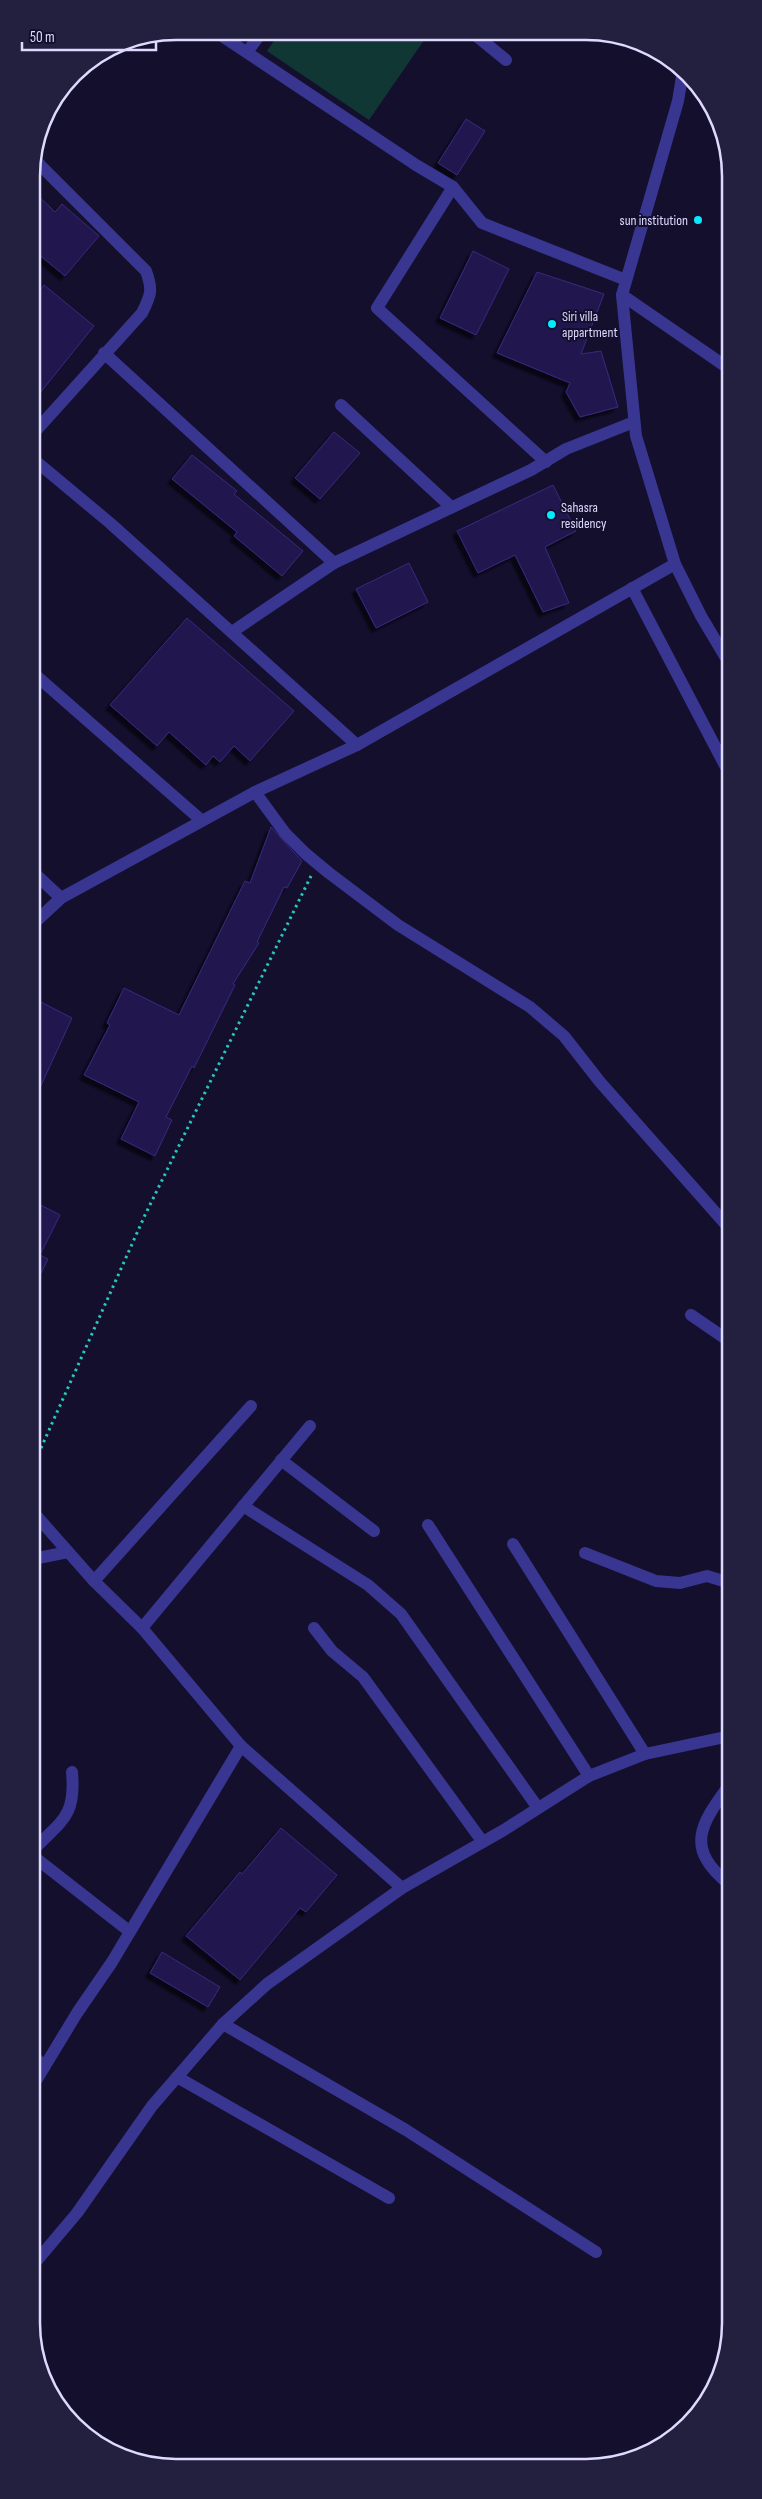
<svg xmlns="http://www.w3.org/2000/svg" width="762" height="2499" font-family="'Sofia Sans Condensed',sans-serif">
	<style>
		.green { fill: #113735 }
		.building { fill: #23194f; stroke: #38297d; filter: url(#shadow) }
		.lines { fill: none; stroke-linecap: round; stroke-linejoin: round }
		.path { stroke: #25c8bc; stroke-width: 3; stroke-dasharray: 2.5 4; stroke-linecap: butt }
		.minor { stroke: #383690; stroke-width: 12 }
		.poi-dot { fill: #06eaff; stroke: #130f2d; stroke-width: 2 }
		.labels { text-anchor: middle; stroke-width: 4; stroke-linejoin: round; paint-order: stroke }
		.poi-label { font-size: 14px; fill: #dedaff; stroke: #130f2d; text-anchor: start }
		.rim { fill: none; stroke: #dedaff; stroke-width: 2.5 }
	</style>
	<defs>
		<filter id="shadow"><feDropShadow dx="-4.5" dy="4.5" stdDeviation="1" flood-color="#0009"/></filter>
	</defs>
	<rect width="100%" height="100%" fill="#130f2d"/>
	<polygon class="green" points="280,32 429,33 369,120 267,51"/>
	<g class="building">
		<polygon points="466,119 485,131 457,175 438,163"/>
		<polygon points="32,190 55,212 62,204 99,236 65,276 32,249"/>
		<polygon points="473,251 509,269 476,335 440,318"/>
		<polygon points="537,272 604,294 581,354 601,351 618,407 580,417 566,392 570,383 497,353"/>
		<polygon points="44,285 94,326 32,403 32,301"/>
		<polygon points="334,432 360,453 320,499 295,478"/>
		<polygon points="192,455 237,491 234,494 303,551 282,576 234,536 237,532 172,479"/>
		<polygon points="553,485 576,531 545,547 569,603 543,612 515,555 478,573 457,531"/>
		<polygon points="409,563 428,602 376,628 356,589"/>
		<polygon points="187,618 294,711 250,761 234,746 220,762 213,756 206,765 169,732 157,746 110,705"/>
		<polygon points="271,827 302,861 287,888 284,887 257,942 259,943 233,984 235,985 194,1068 192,1066 166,1117 172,1120 155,1156 121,1139 139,1102 84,1075 110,1025 107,1023 124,988 179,1015 245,881 250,883"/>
		<polygon points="39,1001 72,1018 33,1103 32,1014"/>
		<polygon points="33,1201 60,1215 40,1255 48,1259 33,1290"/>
		<polygon points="281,1828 337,1875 306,1912 300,1908 240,1980 186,1936 240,1872 242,1874"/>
		<polygon points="162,1952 220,1987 208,2007 150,1973"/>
	</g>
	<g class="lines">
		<polyline class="path" points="33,1466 145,1215 311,876"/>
		<g class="minor">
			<polyline points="216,32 416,165 453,187 377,308 546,462"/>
			<polyline points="473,33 506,60"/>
			<polyline points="247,52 262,32"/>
			<polyline points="683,71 678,101 622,295 636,436 675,564 701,616 729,663"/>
			<polyline points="453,187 482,223 626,280"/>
			<polyline points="622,295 728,368"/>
			<polyline points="104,353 334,563"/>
			<polyline points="341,405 451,507"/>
			<path d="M32 435 142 313C151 295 153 290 146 271L34 159"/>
			<polyline points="32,458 110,523 357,745"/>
			<polyline points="632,588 729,773"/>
			<polyline points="232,632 334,563 531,470 566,449 634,422"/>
			<polyline points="32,672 201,820"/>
			<polyline points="255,792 285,833 306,854 329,873 398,925 530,1007 564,1036 600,1082 729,1228"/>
			<polyline points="32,871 61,898"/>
			<polyline points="32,925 61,898 255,792 357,745 675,564"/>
			<polyline points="691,1315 729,1341"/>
			<polyline points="281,1460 374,1531"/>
			<polyline points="243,1506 368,1585 401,1614 538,1808"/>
			<polyline points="33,1512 94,1581 142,1628 241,1746 402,1888"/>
			<polyline points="428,1525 589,1776"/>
			<polyline points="513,1544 645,1754"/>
			<polyline points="585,1553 656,1581 680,1583 707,1576 730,1583"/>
			<polyline points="33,1559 68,1552"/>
			<polyline points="94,1581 251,1406"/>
			<polyline points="142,1628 310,1426"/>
			<polyline points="314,1628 332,1651 363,1677 482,1841"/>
			<path d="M730 1784C700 1825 684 1848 730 1885"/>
			<path d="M33 1850C62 1820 76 1817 72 1772"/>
			<polyline points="33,1856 129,1931"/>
			<polyline points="223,2024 406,2130 596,2252"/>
			<polyline points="34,2056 44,2067"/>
			<polyline points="177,2077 389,2198"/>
			<polyline points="34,2084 77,2013 112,1962 241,1746"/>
			<polyline points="34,2264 77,2213 152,2106 223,2024 267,1984 402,1888 504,1830 589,1776 645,1754 730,1736"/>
		</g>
	</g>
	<g class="poi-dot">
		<circle cx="698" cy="220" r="5"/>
		<circle cx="552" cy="324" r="5"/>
		<circle cx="551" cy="515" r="5"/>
	</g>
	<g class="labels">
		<g class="poi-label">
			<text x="688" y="225" text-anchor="end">sun institution</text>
			<text x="562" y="321">Siri villa<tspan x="562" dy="16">appartment</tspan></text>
			<text x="561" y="512">Sahasra<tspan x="561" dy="16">residency</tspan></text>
		</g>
	</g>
	<path d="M0 0H762V2499H0ZM176 40H586A136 136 0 0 1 722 176V2323A136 136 0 0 1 586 2459H176A136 136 0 0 1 40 2323V176A136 136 0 0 1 176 40Z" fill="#231f3e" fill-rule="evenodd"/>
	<path class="rim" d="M176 40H586A136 136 0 0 1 722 176V2323A136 136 0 0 1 586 2459H176A136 136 0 0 1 40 2323V176A136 136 0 0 1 176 40Z"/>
	<path d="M22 42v8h134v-8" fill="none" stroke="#dedaff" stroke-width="2.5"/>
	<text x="30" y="42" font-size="15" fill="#dedaff" stroke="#130f2d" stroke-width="4" paint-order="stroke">50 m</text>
</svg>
